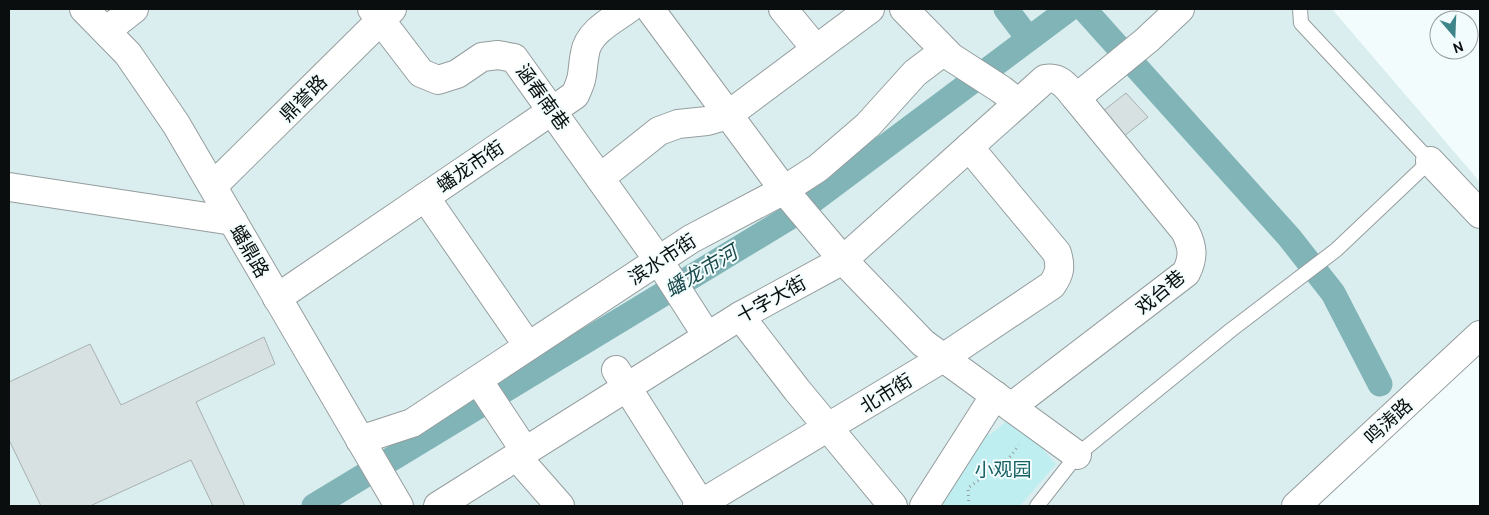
<svg xmlns="http://www.w3.org/2000/svg" width="1489" height="515" font-family="Cabin,'Noto Sans SC',sans-serif">
	<style>
		.built { fill: #dbeeef }
		.green { fill: #bfeef0 }
		.lines { fill: none; stroke-linecap: round; stroke-linejoin: round }
		.canal { stroke: #80b4b7; stroke-width: 25 }
		.building { fill: #d7e1e1; stroke: #a8b1b1 }
		.lane-casing { stroke: #959d9e; stroke-width: 16 }
		.street-casing { stroke: #959d9e; stroke-width: 30 }
		.path { stroke: #979e9e; stroke-width: 3; stroke-dasharray: 1 4; stroke-linecap: butt }
		.lane { stroke: #fff; stroke-width: 14 }
		.street { stroke: #fff; stroke-width: 28 }
		.labels { text-anchor: middle; stroke-width: 4; stroke-linejoin: round; paint-order: stroke }
		.street-label { font-size: 19px; fill: #0b0e0e; stroke: #f2fcfc }
		.park-label { font-size: 19px; fill: #165f62; stroke: #f2fcfc }
		.water-label { font-size: 20px; font-style: italic; fill: #19494b; stroke: #f2fcfc }
	</style>
	<rect width="100%" height="100%" fill="#f2fcfc"/>
	<polygon class="built" points="9,9 1332,9 1480,182 1480,322 1282,506 9,506"/>
	<polygon class="green" points="1013,416 1056,464 1020,506 929,506 980,427 990,435"/>
	<g class="lines">
		<g class="canal">
			<polyline points="1006,9 1028,38"/>
			<polyline points="1084,9 1289,237 1333,293 1380,384"/>
			<polyline points="314,506 795,214 1069,9"/>
		</g>
	</g>
	<g class="building">
		<polygon points="1126,93 1148,117 1119,140 1098,115"/>
		<polygon points="264,337 275,364 196,402 245,506 213,506 191,460 90,506 41,506 9,440 9,382 90,344 121,405"/>
	</g>
	<g class="lines">
		<g class="lane-casing">
			<polyline id="lane" points="1037,506 1077,455 1231,330 1336,250 1430,161 1301,23 1300,9"/>
		</g>
		<g class="street-casing">
			<g id="street">
				<polyline points="84,9 128,54 176,124 399,506"/>
				<polyline points="372,9 421,73 438,80 457,74 482,57 498,55 514,58 659,261 707,336"/>
				<polyline points="650,9 784,190 843,260 923,343 1077,455"/>
				<polyline points="783,9 816,49"/>
				<polyline points="904,9 951,57 1002,90 1018,103"/>
				<polyline points="106,31 134,9"/>
				<polyline points="1076,98 1147,40 1180,9"/>
				<polyline points="1430,161 1480,214"/>
				<polyline points="600,178 659,131 678,124 707,121 728,115 870,9"/>
				<polyline points="213,186 392,9"/>
				<polyline points="9,187 233,221"/>
				<polyline points="425,197 528,346"/>
				<path d="M277 298 575 95C585 74 581 73 585 53 588 32 613 20 628 9"/>
				<polyline points="740,316 797,390 893,506"/>
				<polyline points="616,370 702,506"/>
				<polyline points="478,380 525,451"/>
				<polyline points="360,440 412,423 691,239 784,190 818,168 868,125 915,73 944,51"/>
				<polyline points="517,457 560,506"/>
				<path d="M438 506 740 316 843 260 1045 79C1060 76 1067 87 1076 98L1185 231C1193 247 1194 257 1186 273L1011 407"/>
				<path d="M697 506 943 358 1052 285C1060 273 1061 267 1057 253L969 147"/>
				<polyline points="924,506 995,395"/>
				<polyline points="1296,506 1480,335"/>
			</g>
		</g>
		<polyline class="path" points="969,506 968,488 1009,458 1019,445"/>
		<use href="#lane" class="lane"/>
		<use href="#street" class="street"/>
	</g>
	<g class="labels">
		<g class="street-label">
			<text transform="translate(543 97) rotate(54)" y="7">涵春南巷</text>
			<text transform="translate(303 98) rotate(-45)" y="7">鼎誉路</text>
			<text transform="translate(470 166) rotate(-34)" y="7">蟠龙市街</text>
			<text transform="translate(250 251) rotate(60)" y="7">蟠鼎路</text>
			<text transform="translate(662 259) rotate(-33)" y="7">滨水市街</text>
			<text transform="translate(1160 292) rotate(-40)" y="7">戏台巷</text>
			<text transform="translate(771 299) rotate(-29)" y="7">十字大街</text>
			<text transform="translate(886 393) rotate(-32)" y="7">北市街</text>
			<text transform="translate(1388 421) rotate(-43)" y="7">鸣涛路</text>
		</g>
		<g class="park-label">
			<text x="1003" y="476">小观园</text>
		</g>
		<g class="water-label">
			<text transform="translate(701 271) rotate(-31)" y="7">蟠龙市河</text>
		</g>
	</g>
	<rect width="1489" height="515" fill="none" stroke="#0b0e0e" stroke-width="20"/>
	<g transform="translate(1454 35) rotate(161)"><circle r="24" fill="#f2fcfc" stroke="#969d9d"/>
	<path d="M0-4L9 19L0 12L-9 19Z" fill="#3d8589"/>
	<text y="-8" font-size="14" font-weight="bold" text-anchor="middle" fill="#0b0e0e">N</text>
	</g>
</svg>
